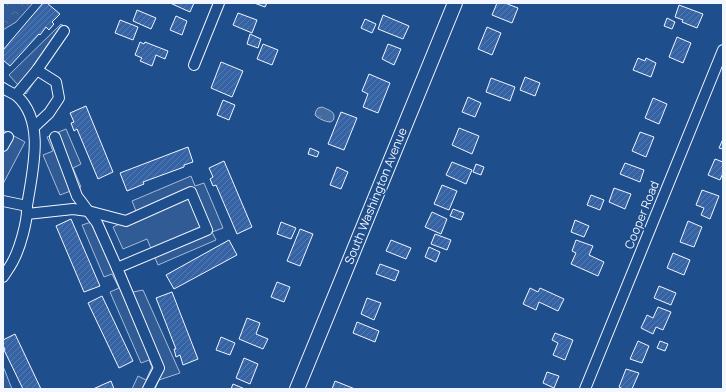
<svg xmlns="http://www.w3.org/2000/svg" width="726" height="392" font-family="Manrope,sans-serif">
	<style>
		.built { fill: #305b95; stroke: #a8bbd7 }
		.forest { fill: url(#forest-crowns); stroke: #a8bbd7 }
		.water { fill: url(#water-ripples); stroke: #a8bbd7 }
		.building { fill: url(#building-hatch); stroke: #f2f6ff }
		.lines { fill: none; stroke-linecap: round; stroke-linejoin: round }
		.street-casing { stroke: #f2f6ff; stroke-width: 12 }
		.secondary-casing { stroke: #f2f6ff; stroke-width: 16 }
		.street { stroke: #1f4e8c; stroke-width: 10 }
		.secondary { stroke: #1f4e8c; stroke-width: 14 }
		.labels { text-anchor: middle; stroke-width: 3; stroke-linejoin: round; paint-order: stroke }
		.street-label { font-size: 12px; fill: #f2f6ff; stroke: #1f4e8c }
	</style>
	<defs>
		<pattern id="forest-crowns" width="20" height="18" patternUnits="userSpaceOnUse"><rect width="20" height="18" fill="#305b95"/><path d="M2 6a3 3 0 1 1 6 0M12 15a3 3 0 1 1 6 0" fill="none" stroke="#4e73a5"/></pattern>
		<pattern id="water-ripples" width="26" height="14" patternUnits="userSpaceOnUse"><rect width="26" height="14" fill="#446ba0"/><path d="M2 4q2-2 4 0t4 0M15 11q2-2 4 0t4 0" fill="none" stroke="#5f81ae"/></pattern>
		<pattern id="building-hatch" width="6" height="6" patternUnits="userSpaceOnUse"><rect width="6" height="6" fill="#3563a3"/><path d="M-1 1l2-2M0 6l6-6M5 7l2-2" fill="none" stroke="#537ab1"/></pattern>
	</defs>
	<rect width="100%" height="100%" fill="#1f4e8c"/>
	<g class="built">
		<polygon points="61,24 69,30 26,94 9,75"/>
		<polygon points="66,129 81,164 73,168 81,187 60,195 43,155 53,151 47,137"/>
		<polygon points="3,130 25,142 3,184"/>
		<polygon points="191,176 195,186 204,183 223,228 212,232 216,240 158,265 147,239 123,249 113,227 138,216 132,201"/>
		<polygon points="101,219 133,292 143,290 180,373 159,380 155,389 132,389 138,376 146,380 152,367 149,360 141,363 110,292 119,288 112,274 104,277 82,225"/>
		<polygon points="3,366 12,389 3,389"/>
	</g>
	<polygon class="forest" points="3,3 33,3 16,22 3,30"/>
	<path class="water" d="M322 107C326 109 335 111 334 117 334 120 333 121 330 122 326 122 320 119 317 117L315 115 316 111 318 108Z"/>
	<g class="building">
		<polygon points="43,3 47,3 60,14 52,22 54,24 49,30 46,27 40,35 39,34 10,66 3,60 3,50"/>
		<polygon points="170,3 194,3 190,12"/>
		<polygon points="254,3 267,3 265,7"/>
		<polygon points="497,3 505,3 518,8 512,23 492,15"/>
		<polygon points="679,5 703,14 697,28 682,22 683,20 675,17"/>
		<polygon points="137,10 156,18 151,29 133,21"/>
		<polygon points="238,13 257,20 252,33 233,25"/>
		<polygon points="383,15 409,26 403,39 378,29"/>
		<polygon points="176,16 187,21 182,35 170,30"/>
		<polygon points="667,18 675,22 672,29 664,26"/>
		<polygon points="365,19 376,24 372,33 361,28"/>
		<polygon points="120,20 138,27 133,40 115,33"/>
		<polygon points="487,27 501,33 492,55 478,49"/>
		<polygon points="250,34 261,39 258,48 247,44"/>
		<polygon points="677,37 691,43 683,63 669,57"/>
		<polygon points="140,42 144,44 145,42 168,51 165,59 156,55 152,66 140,61 142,58 135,55"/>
		<polygon points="263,44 278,50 272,65 257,59"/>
		<polygon points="388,44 401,49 394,65 382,59"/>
		<polygon points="638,58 645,61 646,58 656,63 651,77 633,70"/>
		<polygon points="221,62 243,71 232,97 211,88"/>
		<polygon points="369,74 390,83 378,113 363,107 368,94 362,91"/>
		<polygon points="525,77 540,83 535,96 520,90"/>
		<polygon points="491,78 515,87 510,101 486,92"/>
		<polygon points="468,97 481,103 475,117 462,112"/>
		<polygon points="653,98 667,104 659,124 645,118"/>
		<polygon points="223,100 235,105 229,120 217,115"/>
		<polygon points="86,106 113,172 98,179 77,129 74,131 71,123 74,122 70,113"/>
		<polygon points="341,112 357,118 344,150 328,144"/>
		<polygon points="459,128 479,136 472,154 452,145"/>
		<polygon points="640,132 654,137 646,157 632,151"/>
		<polygon points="723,139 723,149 719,148"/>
		<polygon points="188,147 193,162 184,165 184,167 143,182 144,184 127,191 120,173"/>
		<polygon points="310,148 319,152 317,157 308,154"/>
		<polygon points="715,159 723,162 723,173 720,180 708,175"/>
		<polygon points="224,161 252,227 237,234 216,185 213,186 210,179 213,177 209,168"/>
		<polygon points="452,162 472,170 466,184 446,175"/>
		<polygon points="625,163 644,170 640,182 620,174"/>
		<polygon points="476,164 484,167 481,175 473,172"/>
		<polygon points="337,167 348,172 341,189 330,185"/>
		<polygon points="442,185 457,191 449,210 434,204"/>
		<polygon points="614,188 631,194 625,209 609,202"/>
		<polygon points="702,190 719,196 710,219 701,215 704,208 696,205"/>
		<polygon points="591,195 604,200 600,210 587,205"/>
		<polygon points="453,209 464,213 461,220 450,216"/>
		<polygon points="432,212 447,219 441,234 425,227"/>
		<polygon points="71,219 100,286 84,292 56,226"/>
		<polygon points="575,220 589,226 584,237 571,232"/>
		<polygon points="688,221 702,227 694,247 680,242"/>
		<polygon points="281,222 296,228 291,239 277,234"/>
		<polygon points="300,229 313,234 300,266 287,261"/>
		<polygon points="435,234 451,240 447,250 431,244"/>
		<polygon points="229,240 237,255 174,289 166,275"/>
		<polygon points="391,240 411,248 406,259 386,251"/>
		<polygon points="576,240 593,246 589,255 604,262 598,276 571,264 576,253 572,251"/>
		<polygon points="429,247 440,252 436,262 425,257"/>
		<polygon points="673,253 690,260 684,275 667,268"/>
		<polygon points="380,264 399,271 395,281 376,274"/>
		<polygon points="277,282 290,287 284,302 271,297"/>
		<polygon points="659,286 676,293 671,305 654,298"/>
		<polygon points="530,288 538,292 540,288 564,299 558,311 539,302 536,310 523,304"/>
		<polygon points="172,292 198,359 183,365 180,355 176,357 174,349 176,349 156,298"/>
		<polygon points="102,296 133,361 119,368 88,303"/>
		<polygon points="367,298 381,303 374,320 361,314"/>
		<polygon points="658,307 671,312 663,330 656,327 653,334 641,328 647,315 653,318"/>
		<polygon points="247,318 260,323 256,334 268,339 263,349 239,339"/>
		<polygon points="357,322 379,331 375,342 353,333"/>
		<polygon points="555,333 573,340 565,360 553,355 558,343 552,340"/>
		<polygon points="15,334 41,389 23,389 4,350 5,350 3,345 3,340"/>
		<polygon points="221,337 235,343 230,355 216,350"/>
		<polygon points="638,341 649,346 642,363 630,359"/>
		<polygon points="660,341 668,344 665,351 657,348"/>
		<polygon points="244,358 258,364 250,384 236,378"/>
		<polygon points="626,369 639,373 632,389 623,389 619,387"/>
		<polygon points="547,372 559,376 554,388 543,383"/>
		<polygon points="111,381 114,389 93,389"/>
		<polygon points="335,381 355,389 332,389"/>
		<polygon points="233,384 245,389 231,389"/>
	</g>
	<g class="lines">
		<g class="street-casing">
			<g id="street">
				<polyline points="194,65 219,3"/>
				<path d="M3 88C7 91 13 93 17 96 46 122 32 172 27 206 28 220 20 248 13 261 10 267 6 272 3 277"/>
				<polyline points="16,95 37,70 64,31"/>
				<polyline points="34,127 49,113 59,98 56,82 37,70"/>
				<polyline points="55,137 77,196 97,223 117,268 159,368 148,389"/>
				<polyline points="3,146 8,137"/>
				<polyline points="3,201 27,206"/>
				<polyline points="27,214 73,209 88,211 126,221 191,192 207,230 117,268"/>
				<polyline points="585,389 723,50"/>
			</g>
		</g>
		<g class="secondary-casing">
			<polyline id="secondary" points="297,389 455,3"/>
		</g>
		<use href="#street" class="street"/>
		<use href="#secondary" class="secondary"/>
	</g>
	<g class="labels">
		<g class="street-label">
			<text transform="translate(376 196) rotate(-68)" y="4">South Washington Avenue</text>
			<text transform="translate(642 215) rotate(-68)" y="4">Cooper Road</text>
		</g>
	</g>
	<rect width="726" height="392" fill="none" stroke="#f2f6ff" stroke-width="8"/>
</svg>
